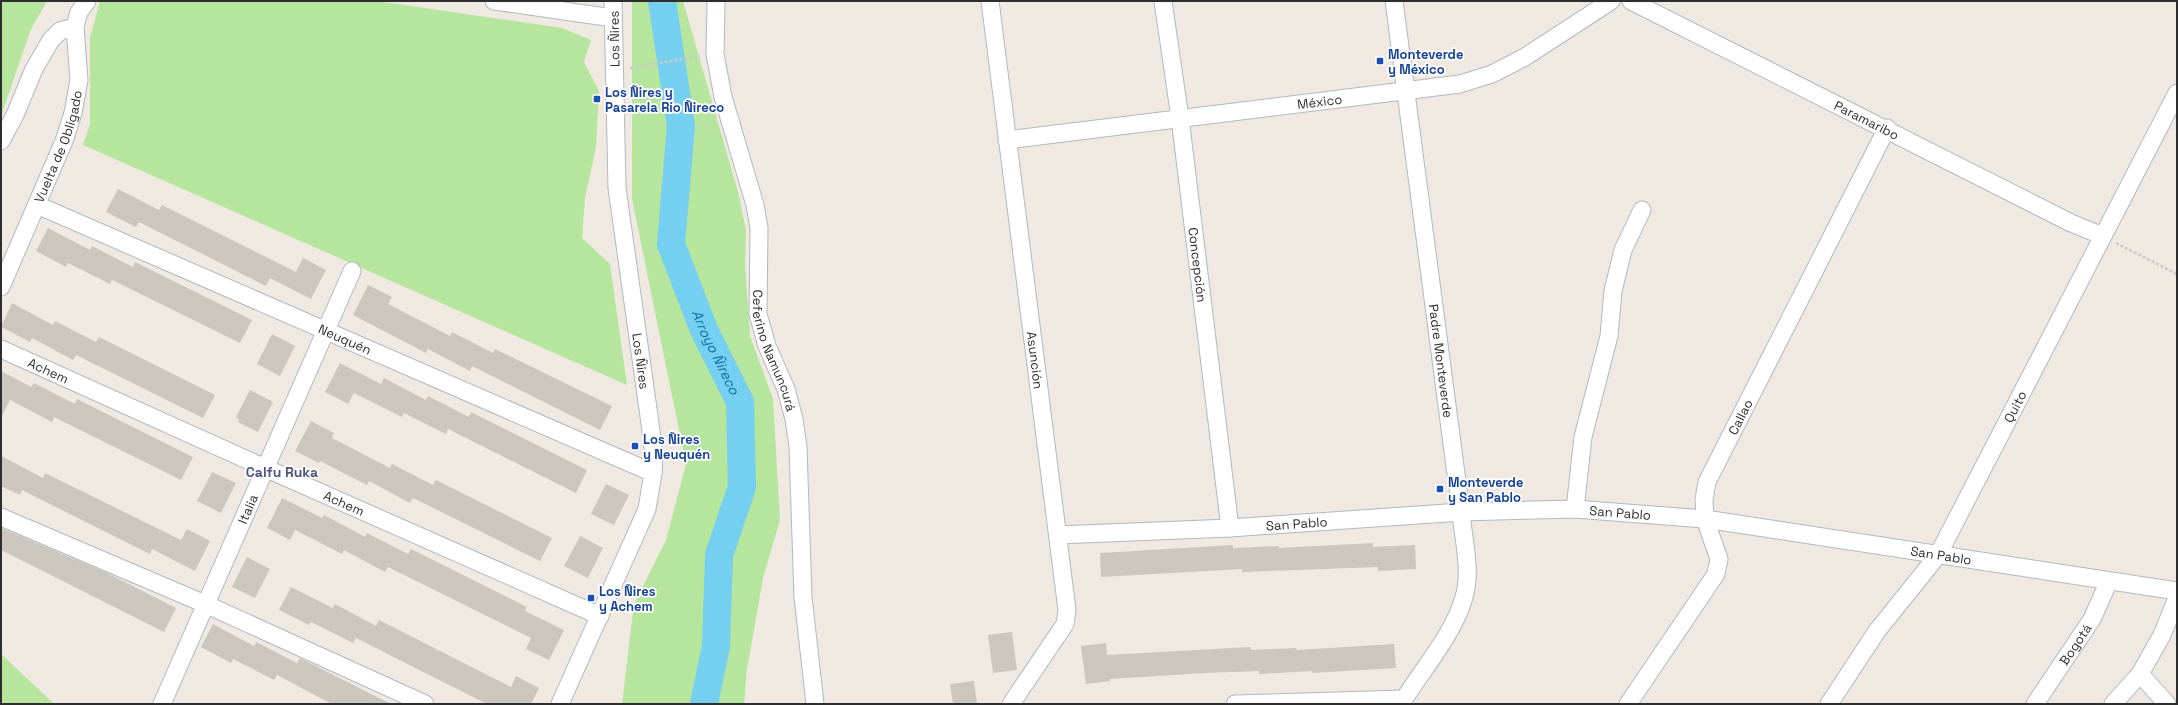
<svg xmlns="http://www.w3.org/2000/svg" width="2178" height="705" font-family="'Space Grotesk',sans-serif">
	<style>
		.green { fill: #b6e59e }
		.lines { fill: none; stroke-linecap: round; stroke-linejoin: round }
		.river { stroke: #75cff0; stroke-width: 28 }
		.building { fill: #cbc7bf }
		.minor-casing { stroke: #b4b7c1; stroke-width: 19 }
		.path { stroke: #c9c9c9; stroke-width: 2.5; stroke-dasharray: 3 2; stroke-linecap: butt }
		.minor { stroke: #fff; stroke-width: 17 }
		.transit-dot { fill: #1a4fb4; stroke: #fff; stroke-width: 1.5 }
		.labels { text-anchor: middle; stroke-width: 3.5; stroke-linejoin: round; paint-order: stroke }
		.street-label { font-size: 13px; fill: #2e2e2e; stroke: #fff }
		.transit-label { font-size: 13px; font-weight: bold; fill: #164399; stroke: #fff; text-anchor: start }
		.water-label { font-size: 14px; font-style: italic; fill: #0d6fa3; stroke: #fff }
		.neighbourhood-label { font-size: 14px; font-weight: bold; fill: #4d5680; stroke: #fff }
	</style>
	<rect width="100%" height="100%" fill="#efe9e1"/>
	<g class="green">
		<polygon points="1,1 47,1 31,29 1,116"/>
		<polygon points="100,1 377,1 562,28 591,40 584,62 599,91 596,147 585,198 582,238 610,264 627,385 83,145 90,124 90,38"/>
		<polygon points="632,1 683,1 738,192 746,230 745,265 750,336 773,399 780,520 763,578 747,669 744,704 622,704 634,604 666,540 686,464 632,199"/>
		<polygon points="1,654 54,704 1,704"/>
	</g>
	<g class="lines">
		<path class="river" id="s1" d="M662 1 681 126 671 244 704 330 740 402 742 487 719 555 716 646 704 704"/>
	</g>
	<g class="building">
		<polygon points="118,189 159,210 162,205 296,272 303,258 326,270 311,299 270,278 266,286 139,222 136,227 106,212"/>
		<polygon points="48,228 90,250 92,246 133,267 135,262 252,320 240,343 112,280 110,284 68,263 66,267 36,251"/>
		<polygon points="368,285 392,297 388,304 450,336 452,332 493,353 495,349 612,406 600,430 472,366 470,371 428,349 426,353 353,315"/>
		<polygon points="12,303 53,325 55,321 96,342 99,337 215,395 203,418 76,355 73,360 32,338 30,342 1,327"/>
		<polygon points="272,334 295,346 280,376 257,364"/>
		<polygon points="340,363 381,384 384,378 426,400 428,396 469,417 471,412 587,470 576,493 448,429 446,434 404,413 402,417 354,393 348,404 325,392"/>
		<polygon points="1,371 31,387 34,383 75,404 77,399 193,457 181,480 54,417 52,422 10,400 1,418"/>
		<polygon points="250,390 273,402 258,432 238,422 239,419 236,417"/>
		<polygon points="311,421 334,433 332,438 390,468 392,464 433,485 436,480 552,538 540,561 413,498 410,503 369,481 367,485 320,461 319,463 295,451"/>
		<polygon points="1,456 43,478 45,473 181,540 187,529 210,541 195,571 152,549 150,554 22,490 20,495 1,486"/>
		<polygon points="212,472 236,483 221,513 197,501"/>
		<polygon points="606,484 629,495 614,525 591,514"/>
		<polygon points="282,498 322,518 324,515 365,537 367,533 408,554 411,549 527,607 525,611 564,630 549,660 526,649 531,638 388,567 385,572 344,550 342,554 295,530 290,540 267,528"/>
		<polygon points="1,528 107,573 176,608 164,632 1,550"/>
		<polygon points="580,536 603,548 588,578 564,566"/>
		<polygon points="1373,543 1373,547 1415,545 1416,569 1378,571 1378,567 1242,572 1242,569 1101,577 1100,553 1233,545 1233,548 1279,546 1279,548"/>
		<polygon points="247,557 270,569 255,598 232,587"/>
		<polygon points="291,587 333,608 335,604 376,626 379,620 511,687 516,676 539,688 531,704 487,704 356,638 353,643 311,622 309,625 279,610"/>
		<polygon points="213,624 254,646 256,642 297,663 300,658 391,704 332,704 277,675 274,680 233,659 231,663 201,647"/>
		<polygon points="1012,632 1017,670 993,673 988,635"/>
		<polygon points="1106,643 1107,655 1250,647 1251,650 1296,648 1297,650 1394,644 1396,668 1312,673 1312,671 1259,674 1259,671 1205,673 1110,679 1110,681 1086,684 1081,646"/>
		<polygon points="974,681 977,704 953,704 950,684"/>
	</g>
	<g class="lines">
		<g class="minor-casing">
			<g id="minor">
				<polyline points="494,1 613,18"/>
				<path id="s2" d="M716 1 715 54 723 97 755 205 759 228 758 314 767 346 786 389 794 419 798 447 803 597 815 704"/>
				<path id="s3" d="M990 1 1067 610 1065 624 1011 704"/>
				<path id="s4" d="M1163 1 1180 118 1230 528"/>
				<path id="s5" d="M1394 1 1461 512C1463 539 1472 571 1464 597 1454 634 1421 671 1401 704"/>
				<path id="s6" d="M1631 1 2071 223 2103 236"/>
				<path id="s7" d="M1007 140 1460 84 1492 74 1525 57 1611 1"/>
				<polyline points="1,141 15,115 34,69 51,40 60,31 75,27"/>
				<path id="s8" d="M37 205 653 473"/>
				<path id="s9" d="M1 287 64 141 73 113 79 80 75 27 79 12 87 1"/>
				<path id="s10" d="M1 349 265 468 600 616"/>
				<polyline points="1575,509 1583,437 1609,336 1613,291 1623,250 1642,210"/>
				<polyline points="1,517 205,604 425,704"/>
				<path id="s11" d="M1058 535 1230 528 1461 512 1575 509 1705 519 2177 591"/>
				<polyline points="2140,674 2167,704"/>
				<path id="s12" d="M162 704 352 271"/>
				<polyline points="560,704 647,509 653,473 654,456 649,416 617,188 613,1"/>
				<polyline points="1235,704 1403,699"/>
				<path id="s13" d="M1628 704 1716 574 1719 559 1705 519 1704 500 1707 482 1887 128"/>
				<path id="s14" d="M1829 704 1877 631 1938 555 2177 93"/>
				<path id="s15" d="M2035 704 2092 619 2109 581"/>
				<polyline points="2113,704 2140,674 2162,635 2177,598"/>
			</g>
		</g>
		<g class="path">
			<polyline points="630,68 700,56"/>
			<polyline points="2116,243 2177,274"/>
		</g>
		<use href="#minor" class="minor"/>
	</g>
	<g class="transit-dot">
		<rect x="1376" y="57" width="8" height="8" rx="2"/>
		<rect x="593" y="95" width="8" height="8" rx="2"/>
		<rect x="631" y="442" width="8" height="8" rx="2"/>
		<rect x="1436" y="485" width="8" height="8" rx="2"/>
		<rect x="587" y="594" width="8" height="8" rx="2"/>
	</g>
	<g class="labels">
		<g class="street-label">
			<text transform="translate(614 39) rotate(-91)" y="5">Los Ñires</text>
			<text dy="5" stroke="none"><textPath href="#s7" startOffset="315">México</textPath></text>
			<text dy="5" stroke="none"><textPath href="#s6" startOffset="264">Paramaribo</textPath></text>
			<text dy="5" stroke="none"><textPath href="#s9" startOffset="152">Vuelta de Obligado</textPath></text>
			<text dy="5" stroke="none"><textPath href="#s4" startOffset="266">Concepción</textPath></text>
			<text dy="5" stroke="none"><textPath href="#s8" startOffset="336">Neuquén</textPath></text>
			<text dy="5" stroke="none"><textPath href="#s2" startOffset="358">Ceferino Namuncurá</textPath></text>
			<text dy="5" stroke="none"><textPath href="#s3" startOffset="362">Asunción</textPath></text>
			<text transform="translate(641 361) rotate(82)" y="5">Los Ñires</text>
			<text dy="5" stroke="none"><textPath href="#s5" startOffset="363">Padre Monteverde</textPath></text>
			<text dy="5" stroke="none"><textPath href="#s10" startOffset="52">Achem</textPath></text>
			<text dy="5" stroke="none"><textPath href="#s14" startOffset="352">Quito</textPath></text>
			<text dy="5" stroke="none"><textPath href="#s13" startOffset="325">Callao</textPath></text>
			<text dy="5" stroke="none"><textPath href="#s10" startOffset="376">Achem</textPath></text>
			<text dy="5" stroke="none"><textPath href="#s12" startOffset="213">Italia</textPath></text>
			<text dy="5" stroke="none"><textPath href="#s11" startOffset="563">San Pablo</textPath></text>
			<text dy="5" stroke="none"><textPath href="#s11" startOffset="239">San Pablo</textPath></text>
			<text dy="5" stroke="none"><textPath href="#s11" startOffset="887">San Pablo</textPath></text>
			<text dy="5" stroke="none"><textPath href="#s15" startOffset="72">Bogotá</textPath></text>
		</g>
		<g class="transit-label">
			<text x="1388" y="59">Monteverde<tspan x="1388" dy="15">y México</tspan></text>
			<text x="605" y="97">Los Ñires y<tspan x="605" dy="15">Pasarela Río Ñireco</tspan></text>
			<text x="643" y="444">Los Ñires<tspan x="643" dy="15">y Neuquén</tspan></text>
			<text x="1448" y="487">Monteverde<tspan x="1448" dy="15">y San Pablo</tspan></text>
			<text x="599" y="596">Los Ñires<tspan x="599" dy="15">y Achem</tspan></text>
		</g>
		<g class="water-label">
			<text dy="5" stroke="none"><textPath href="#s1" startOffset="362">Arroyo Ñireco</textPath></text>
		</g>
		<g class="neighbourhood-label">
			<text x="282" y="477">Calfu Ruka</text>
		</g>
	</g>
	<rect width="2178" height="705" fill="none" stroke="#2e2e2e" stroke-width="4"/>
</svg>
